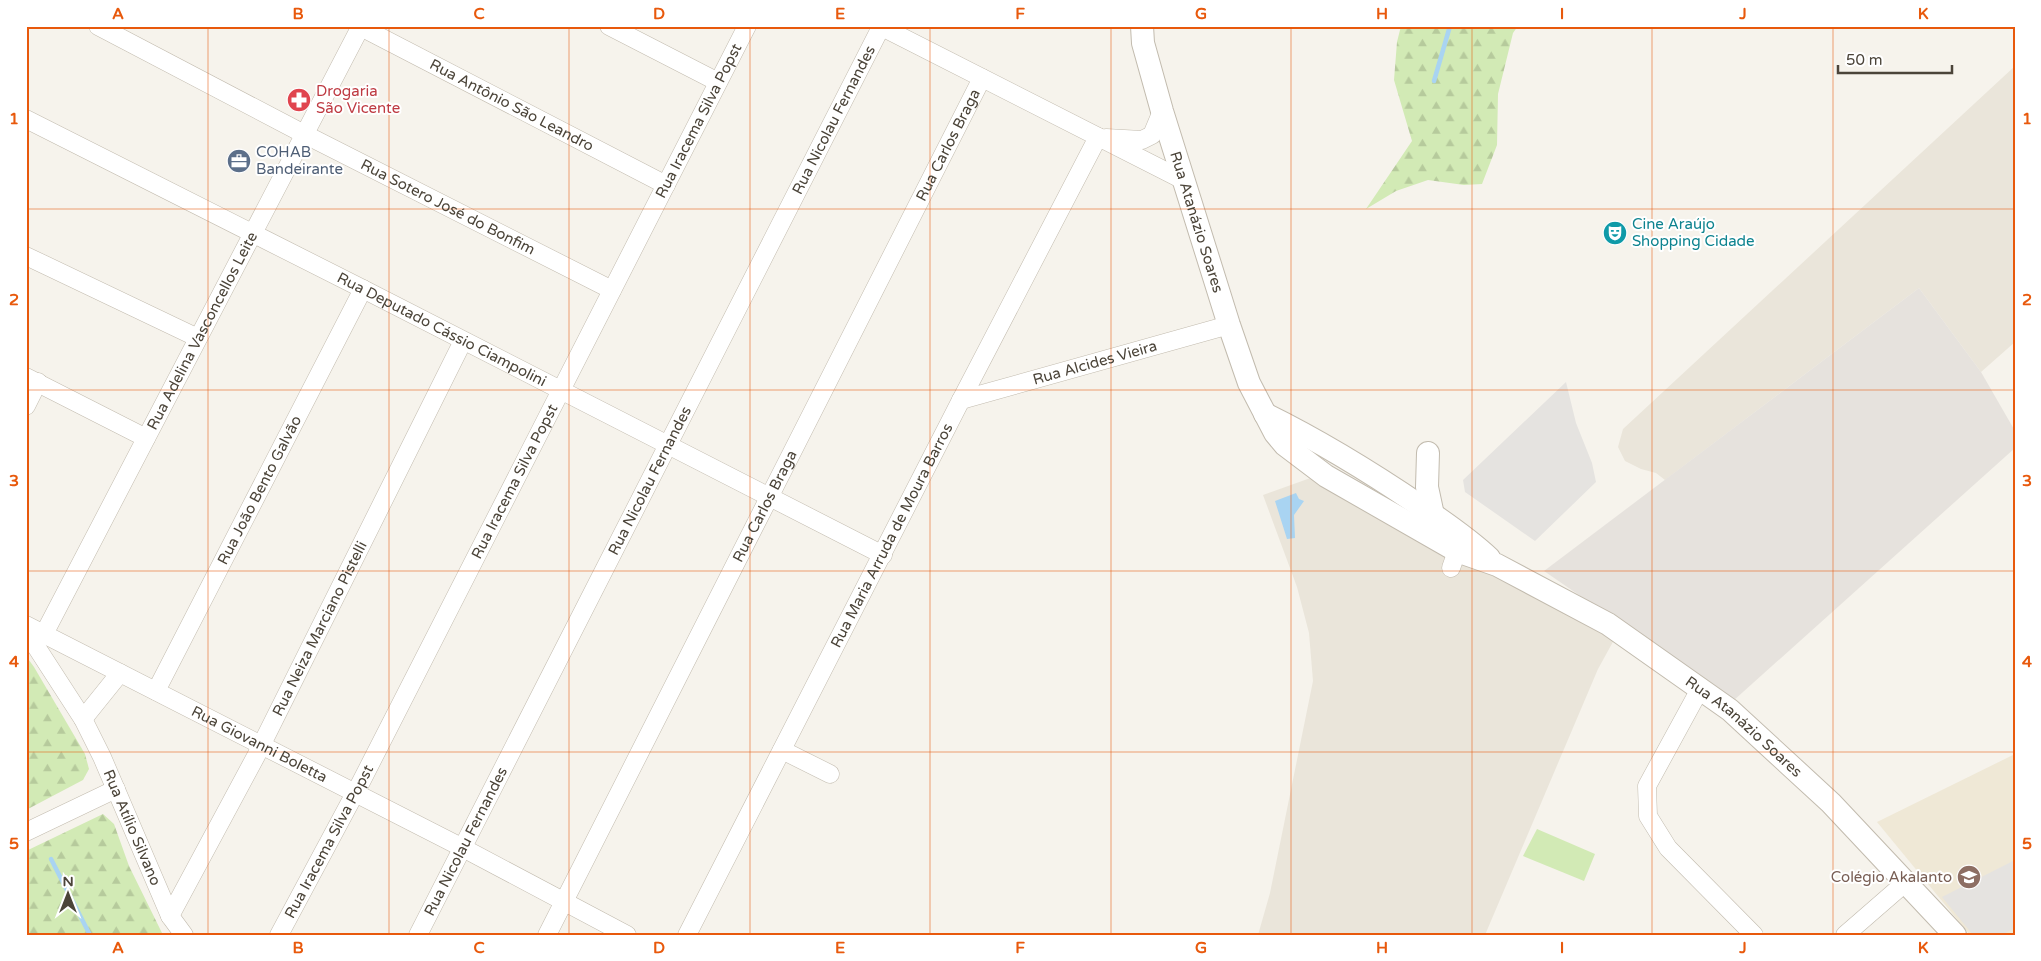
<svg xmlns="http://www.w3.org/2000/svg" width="2041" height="961" font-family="'Varela Round',sans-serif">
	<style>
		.residential { fill: #eae5da }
		.industrial { fill: #e6e2dd }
		.education { fill: #efe8d6 }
		.grass { fill: #d2eab5 }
		.forest { fill: url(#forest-firs) }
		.parking { fill: #e5e3e0 }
		.water { fill: #a9d4f2 }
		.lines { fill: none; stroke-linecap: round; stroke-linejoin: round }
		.stream { stroke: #a9d4f2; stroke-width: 4.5 }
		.minor-casing { stroke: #c2bbae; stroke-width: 19 }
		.tertiary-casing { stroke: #c2bbae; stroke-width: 24 }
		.minor { stroke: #fff; stroke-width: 18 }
		.tertiary { stroke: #fff; stroke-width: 22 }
		.grid { fill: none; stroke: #e8590c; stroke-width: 1; stroke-opacity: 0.55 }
		.labels { text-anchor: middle; stroke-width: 4; stroke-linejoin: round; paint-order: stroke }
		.health-label { font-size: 15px; fill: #be3a42; stroke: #fff; text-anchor: start }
		.street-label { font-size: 15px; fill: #4b4439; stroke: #fff }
		.service-label { font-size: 15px; fill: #4e5e75; stroke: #fff; text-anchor: start }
		.culture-label { font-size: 15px; fill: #0d838f; stroke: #fff; text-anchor: start }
		.education-label { font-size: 15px; fill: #785e54; stroke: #fff; text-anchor: end }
		.neatline { fill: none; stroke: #e8590c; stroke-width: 2 }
		.grid-label { font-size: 16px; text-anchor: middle; font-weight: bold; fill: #e8590c }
	</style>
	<defs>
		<pattern id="forest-firs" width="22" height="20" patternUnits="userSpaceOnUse" patternTransform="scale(1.25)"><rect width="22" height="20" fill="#d2eab5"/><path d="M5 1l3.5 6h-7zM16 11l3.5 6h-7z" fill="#b6ca9c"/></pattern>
	</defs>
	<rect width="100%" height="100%" fill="#f6f3ec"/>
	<g class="residential">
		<polygon points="2015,66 2015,342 1981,372 1919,288 1665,480 1656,473 1641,469 1625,461 1618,447 1623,429"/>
		<polygon points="1316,476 1614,640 1598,669 1485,935 1258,935 1270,893 1313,681 1309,633 1297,587 1263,495"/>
	</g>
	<polygon class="industrial" points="1919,288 1981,372 2015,431 2015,448 1733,701 1544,571"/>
	<polygon class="education" points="2015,754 2015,933 2011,935 1970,935 1877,822"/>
	<polygon class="grass" points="1537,829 1595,854 1584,881 1523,856"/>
	<g class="forest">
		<polygon points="1401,26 1518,26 1513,33 1498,94 1497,145 1482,184 1464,185 1428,180 1396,191 1366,209 1412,141 1394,80 1397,42"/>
		<polygon points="26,656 34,667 85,754 89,769 83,780 26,810"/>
		<polygon points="103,814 114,824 129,866 163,935 26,935 26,851"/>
	</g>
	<g class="parking">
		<polygon points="1566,382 1576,423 1592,463 1596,482 1535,541 1465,492 1463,480"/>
		<polygon points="2015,860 2015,928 2001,935 1973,935 1942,897"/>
	</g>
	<polygon class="water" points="1296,493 1299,499 1304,501 1294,515 1295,538 1287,539 1275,501"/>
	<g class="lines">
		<g class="stream">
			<polyline points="1434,81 1450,26"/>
			<polyline points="51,859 90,935"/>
		</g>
		<g class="minor-casing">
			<g id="minor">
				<path id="s1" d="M98 26 304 134 612 290"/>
				<path id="s2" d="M359 26 666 185"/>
				<polyline points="609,26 718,82"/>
				<polyline points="880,26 1185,181"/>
				<path id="s3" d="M26 119 363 289 883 555"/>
				<polyline points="1106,138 1142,140 1152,135 1162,111"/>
				<polyline points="26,256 198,338"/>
				<polyline points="26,377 146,438"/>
				<path id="s4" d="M961 400 1229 325"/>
				<polyline points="26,406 38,382"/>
				<polyline points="1451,568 1457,551"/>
				<path id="s5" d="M26 625 463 848 627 935"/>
				<path id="s6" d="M26 631 83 719 102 757 170 916 184 935"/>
				<path id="s7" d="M44 634 361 26"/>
				<polyline points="1700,689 1647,786 1648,816 1668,848 1754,935"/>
				<path id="s8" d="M156 691 363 289"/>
				<polyline points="83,719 120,673"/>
				<polyline points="782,750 830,774"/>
				<polyline points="26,832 116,789"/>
				<path id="s9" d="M170 916 256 756 463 341"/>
				<path id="s10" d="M279 935 361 782 747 26"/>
				<path id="s11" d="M418 935 881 27"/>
				<path id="s12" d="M547 935 982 78"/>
				<path id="s13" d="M687 935 961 400 1098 137"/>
				<polyline points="1845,935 1906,882"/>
			</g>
		</g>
		<g class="tertiary-casing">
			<g id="tertiary">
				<path id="s14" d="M1142 26 1143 43 1162 111 1229 325 1249 383 1275 433 1285 445 1326 476 1457 551 1497 565 1608 624 1730 710 1831 803 1955 935"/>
				<path d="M1265 414C1320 441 1372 473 1422 507 1445 523 1468 538 1489 558"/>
				<polyline points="1428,453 1427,487 1433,515"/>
			</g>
		</g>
		<use href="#minor" class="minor"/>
		<use href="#tertiary" class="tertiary"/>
	</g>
	<path class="grid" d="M208 26V935M389 26V935M569 26V935M750 26V935M930 26V935M1111 26V935M1291 26V935M1472 26V935M1652 26V935M1833 26V935M26 209H2015M26 390H2015M26 571H2015M26 752H2015"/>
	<defs>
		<g id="pharmacy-disc" transform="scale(1.25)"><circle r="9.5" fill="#e0444e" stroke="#fff"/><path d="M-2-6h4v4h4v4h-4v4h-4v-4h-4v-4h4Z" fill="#fff"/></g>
		<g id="office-disc" transform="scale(1.25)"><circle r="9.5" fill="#5c6f8a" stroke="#fff"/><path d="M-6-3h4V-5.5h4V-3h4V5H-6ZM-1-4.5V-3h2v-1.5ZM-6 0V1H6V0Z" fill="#fff"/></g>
		<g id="theatre-disc" transform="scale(1.25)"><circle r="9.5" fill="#0f9aa8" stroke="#fff"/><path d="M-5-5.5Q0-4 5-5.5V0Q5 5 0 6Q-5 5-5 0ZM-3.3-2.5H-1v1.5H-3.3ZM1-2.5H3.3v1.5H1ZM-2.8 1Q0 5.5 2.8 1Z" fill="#fff"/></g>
		<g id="school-disc" transform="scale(1.25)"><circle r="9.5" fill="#8d6e63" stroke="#fff"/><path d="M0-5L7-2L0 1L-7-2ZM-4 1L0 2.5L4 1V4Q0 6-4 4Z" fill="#fff"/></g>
	</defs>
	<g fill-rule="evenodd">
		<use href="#pharmacy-disc" x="299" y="100"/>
		<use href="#office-disc" x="239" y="161"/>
		<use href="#theatre-disc" x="1615" y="233"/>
		<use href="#school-disc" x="1969" y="877"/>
	</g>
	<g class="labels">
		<g class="health-label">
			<text x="316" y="96">Drogaria<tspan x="316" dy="17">São Vicente</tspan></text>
		</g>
		<g class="street-label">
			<text dy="5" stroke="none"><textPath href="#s2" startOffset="172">Rua Antônio São Leandro</textPath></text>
			<text dy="5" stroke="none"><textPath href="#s11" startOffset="915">Rua Nicolau Fernandes</textPath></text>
			<text dy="5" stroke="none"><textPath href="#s10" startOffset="916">Rua Iracema Silva Popst</textPath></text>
			<text dy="5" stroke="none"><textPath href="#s12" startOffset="886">Rua Carlos Braga</textPath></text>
			<text dy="5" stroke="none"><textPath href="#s1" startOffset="394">Rua Sotero José do Bonfim</textPath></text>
			<text dy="5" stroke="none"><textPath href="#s14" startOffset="204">Rua Atanázio Soares</textPath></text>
			<text dy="5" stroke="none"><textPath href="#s3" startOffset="466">Rua Deputado Cássio Ciampolini</textPath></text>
			<text dy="5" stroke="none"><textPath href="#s7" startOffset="342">Rua Adelina Vasconcellos Leite</textPath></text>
			<text dy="5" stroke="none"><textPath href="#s4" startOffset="139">Rua Alcides Vieira</textPath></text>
			<text dy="5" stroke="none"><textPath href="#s10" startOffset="511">Rua Iracema Silva Popst</textPath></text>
			<text dy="5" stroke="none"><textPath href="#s11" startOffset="510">Rua Nicolau Fernandes</textPath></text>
			<text dy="5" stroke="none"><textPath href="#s8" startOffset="226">Rua João Bento Galvão</textPath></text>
			<text dy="5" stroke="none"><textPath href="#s12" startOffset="481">Rua Carlos Braga</textPath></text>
			<text dy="5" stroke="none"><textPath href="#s13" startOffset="449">Rua Maria Arruda de Moura Barros</textPath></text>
			<text dy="5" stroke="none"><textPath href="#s9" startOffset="324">Rua Neiza Marciano Pistelli</textPath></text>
			<text dy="5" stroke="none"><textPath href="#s14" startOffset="986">Rua Atanázio Soares</textPath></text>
			<text dy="5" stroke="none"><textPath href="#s5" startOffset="262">Rua Giovanni Boletta</textPath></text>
			<text dy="5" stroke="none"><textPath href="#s6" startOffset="224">Rua Atílio Silvano</textPath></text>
			<text dy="5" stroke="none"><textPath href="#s10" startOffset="106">Rua Iracema Silva Popst</textPath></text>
			<text dy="5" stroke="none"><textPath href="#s11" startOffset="105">Rua Nicolau Fernandes</textPath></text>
		</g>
		<g class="service-label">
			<text x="256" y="157">COHAB<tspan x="256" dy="17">Bandeirante</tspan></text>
		</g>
		<g class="culture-label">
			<text x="1632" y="229">Cine Araújo<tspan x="1632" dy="17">Shopping Cidade</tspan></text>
		</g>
		<g class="education-label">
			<text x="1952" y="882">Colégio Akalanto</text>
		</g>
	</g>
	<rect width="2041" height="961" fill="none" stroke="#ffffff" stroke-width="55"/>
	<g transform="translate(68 894)" stroke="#ffffff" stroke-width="4" paint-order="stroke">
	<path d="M0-4L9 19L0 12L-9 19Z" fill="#4b4439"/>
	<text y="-8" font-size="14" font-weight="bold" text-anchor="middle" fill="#4b4439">N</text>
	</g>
	<path d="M1838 65v8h114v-8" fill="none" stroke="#4b4439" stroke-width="2.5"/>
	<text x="1846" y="65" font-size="15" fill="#4b4439" stroke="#ffffff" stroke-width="4" paint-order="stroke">50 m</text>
	<rect x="28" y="28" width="1986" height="906" class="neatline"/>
	<g class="grid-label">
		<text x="118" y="19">A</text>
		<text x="298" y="19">B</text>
		<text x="479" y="19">C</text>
		<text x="659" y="19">D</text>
		<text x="840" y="19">E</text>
		<text x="1020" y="19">F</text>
		<text x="1201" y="19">G</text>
		<text x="1382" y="19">H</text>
		<text x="1562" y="19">I</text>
		<text x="1743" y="19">J</text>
		<text x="1923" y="19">K</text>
		<text x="14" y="124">1</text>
		<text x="2027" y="124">1</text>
		<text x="14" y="305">2</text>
		<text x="2027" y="305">2</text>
		<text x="14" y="486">3</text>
		<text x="2027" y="486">3</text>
		<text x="14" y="667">4</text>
		<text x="2027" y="667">4</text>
		<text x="14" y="849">5</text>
		<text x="2027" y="849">5</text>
		<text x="118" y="953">A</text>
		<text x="298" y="953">B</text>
		<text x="479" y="953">C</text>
		<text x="659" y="953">D</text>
		<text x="840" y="953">E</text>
		<text x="1020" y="953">F</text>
		<text x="1201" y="953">G</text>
		<text x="1382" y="953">H</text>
		<text x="1562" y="953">I</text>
		<text x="1743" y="953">J</text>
		<text x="1923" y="953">K</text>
	</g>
</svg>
